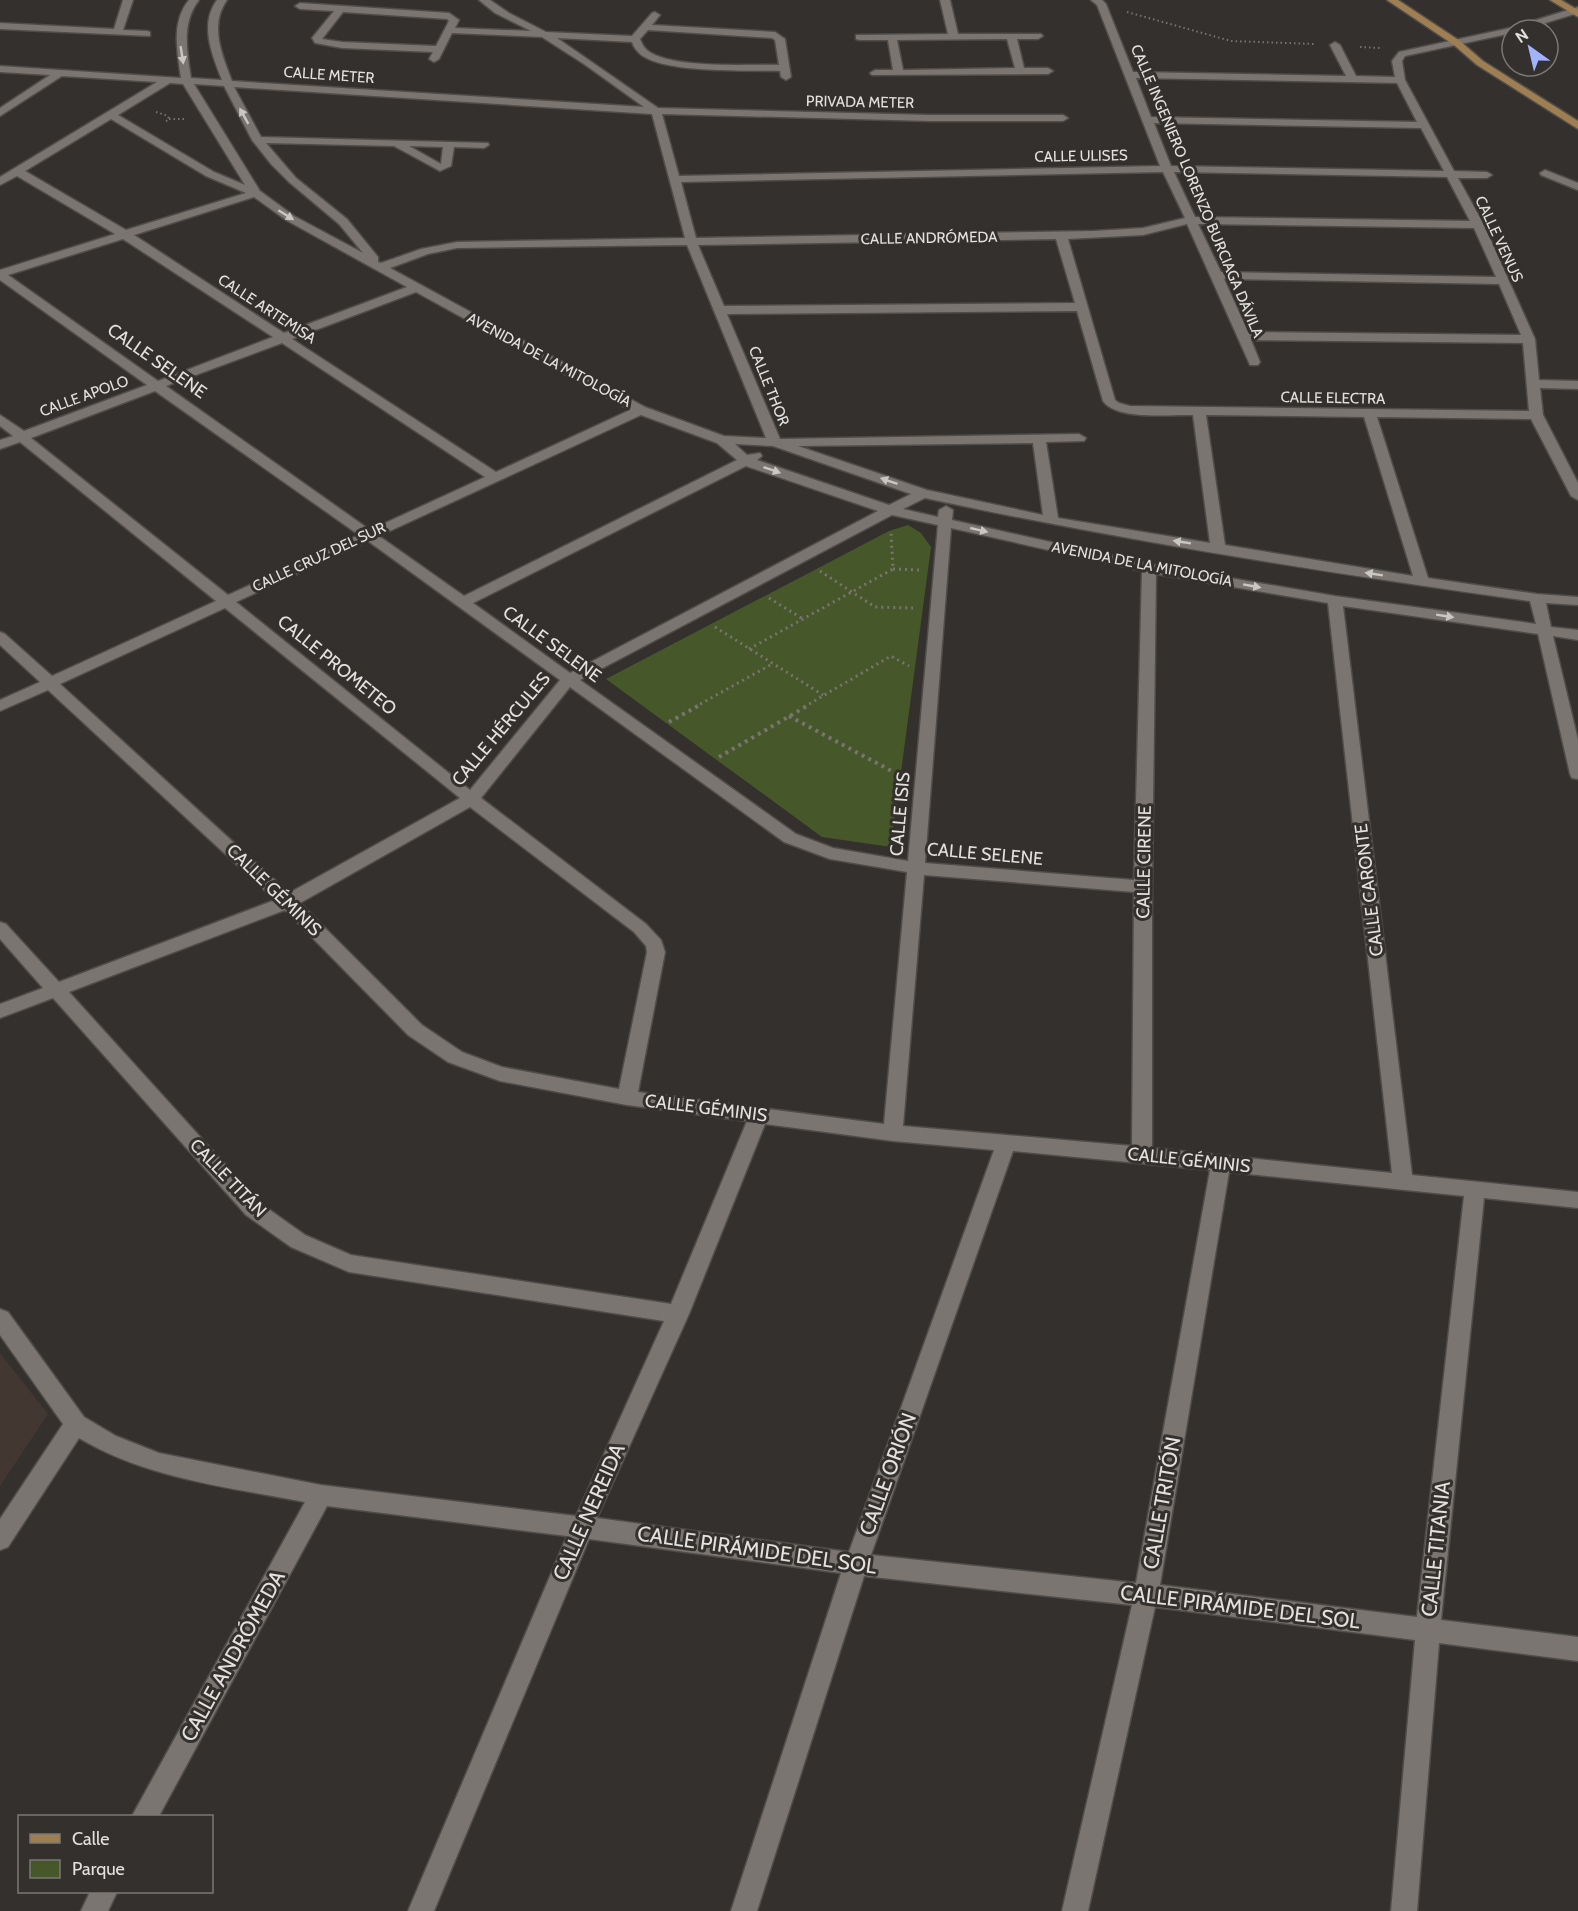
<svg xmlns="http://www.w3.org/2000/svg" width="1578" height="1911" font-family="Cabin,sans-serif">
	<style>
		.built { fill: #423831 }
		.green { fill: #465829 }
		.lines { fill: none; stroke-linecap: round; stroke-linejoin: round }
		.minor-casing { stroke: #4f4c4a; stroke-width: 3 }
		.major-casing { stroke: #4f4c4a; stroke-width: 3 }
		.path-far2 { stroke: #777472; stroke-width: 2; stroke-dasharray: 1.5 3; stroke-linecap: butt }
		.path-far1 { stroke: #777472; stroke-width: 3; stroke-dasharray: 2 4; stroke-linecap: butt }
		.path { stroke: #777472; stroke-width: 4; stroke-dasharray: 3 4.5; stroke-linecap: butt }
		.minor { fill: #7a7571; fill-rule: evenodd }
		.major { fill: #9f7f52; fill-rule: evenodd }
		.oneway { fill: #c9c6c4 }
		.labels { text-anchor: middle; stroke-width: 6; stroke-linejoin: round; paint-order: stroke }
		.far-street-label { font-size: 15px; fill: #e3e1df; stroke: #34302d }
		.street-label { font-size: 18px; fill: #e3e1df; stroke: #34302d }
		.near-street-label { font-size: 21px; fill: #e3e1df; stroke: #34302d }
	</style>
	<rect width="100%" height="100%" fill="#34302d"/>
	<polygon class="built" points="0,1353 48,1414 0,1486"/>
	<polygon class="green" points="908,525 921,533 931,547 891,847 822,837 606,679 889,531"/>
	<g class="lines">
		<g class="minor-casing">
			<g id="minor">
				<polygon points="123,0 133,0 123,30 147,31 150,32 150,36 0,29 0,23 114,29"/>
				<path d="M189 0H199C181 23 187 52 191 78L222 80C212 55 199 24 217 0H227C209 25 222 55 232 81L644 107 584 64 542 37 452 33 439 59 434 62 429 59 433 52 342 48 315 43 312 38 334 11 300 9 295 6 300 3 449 13 459 20 455 28 531 31 495 13 479 0H490L509 13 546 32 632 36 652 13 655 12 660 15 652 25 775 32 785 39 791 77 786 80 781 77 780 71C749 70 661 74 639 53 636 50 633 46 632 42L557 38 658 108 930 115H1063L1068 118 1063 121H930L662 114 679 176 1160 166 1097 5 1091 0H1102L1106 4 1133 72 1346 76 1330 45 1335 42 1340 45 1356 76 1395 77 1392 61 1399 52 1510 28 1578 7V13L1522 30H1512V33L1405 56 1402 61 1405 80 1454 171 1487 172 1492 175 1487 178H1458L1484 225 1535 339 1539 380 1578 381V389L1540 388 1543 415 1578 483V500L1571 496 1531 419 1377 417 1428 578 1537 594 1578 597V605L1546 603 1551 627 1578 630V640L1553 636 1578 740V779L1572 778 1570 774 1538 634 1343 606 1412 1175 1578 1192V1208L1484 1198 1441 1620 1578 1637V1661L1439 1643 1417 1911H1391L1415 1640 1155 1607 1088 1911H1062L1132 1605 864 1576 757 1911H731L841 1573 589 1539 434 1911H408L567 1536 327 1506 159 1816H132L305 1502C228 1487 148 1479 79 1438L8 1547 0 1550V1519L63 1424 0 1335V1309L8 1312 84 1417 116 1436 159 1453 321 1485 576 1516 664 1321 349 1272 291 1247 246 1215 53 998 0 1018V1004L43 988 0 939V922L6 924 59 982 275 900 48 690 0 711V700L40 682 0 645V632L5 634 52 676 216 601 20 442 0 449V440L13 436 0 426V415L24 431 147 385 0 280V270L115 234 17 176 0 185V177L157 82 62 76 0 116V108L50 75 0 72V66L181 78C177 52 171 21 189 0ZM343 12 447 19 449 21 436 46 342 42 322 39ZM648 30 772 38 775 40 779 65C747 64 673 69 648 51 644 48 642 44 640 39ZM1136 78 1397 83 1417 122 1151 117ZM170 83 183 84 245 185 214 172 118 115ZM194 84 224 86 252 140 271 164 289 182 339 224 363 253 294 216 260 191ZM234 87 652 114 685 238 457 242 421 249 381 263 378 262V257L347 219 296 178 266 143 394 146 440 171 451 166 454 147 484 148 489 145 488 143 261 137ZM111 119 206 176 246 193 126 230 25 171ZM1154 123 1421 128 1444 171 1171 166ZM409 146 443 147 441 164ZM1163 172 1185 218 1143 228 1094 231 696 238 681 182ZM1174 172 1447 177 1470 221 1195 217ZM254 197 286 220 407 287 284 333 134 235ZM1187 224 1250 365H1258L1260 362 1251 340 1523 343 1529 411 1130 406 1119 403 1115 400 1068 239 1143 235ZM1198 224 1474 228 1496 277 1221 272ZM123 239 273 337 158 381 8 275ZM1056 239 1075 303 724 306 698 245ZM687 245 766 438 724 436 645 407 390 268 428 254 457 248ZM1224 279 1499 284 1521 335 1248 332ZM416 292 630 410 496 472 292 339ZM1077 311 1103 401C1118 421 1169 414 1193 415L1210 543 1058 518 1046 442 1084 441 1086 438 1079 434 780 439 727 314ZM282 343 485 477 370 530 166 386ZM155 391 359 535 228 595 31 438ZM641 415 717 443 737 460 464 596 379 536ZM1206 415 1364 417 1413 576 1225 545ZM1033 443 1043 515 927 490 798 446ZM735 444 773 446 911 494 889 505 757 460 762 456 760 453 747 455ZM746 466 878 511 570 673 473 603ZM925 498C1125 541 1328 573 1530 601L1536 624 1335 596 1149 564 952 520 953 510 946 506 939 510 938 517 903 509ZM892 515 938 525 908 861 833 848 796 834 580 680ZM951 528 1142 571 1134 880 925 863ZM368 541 560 680 470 790 236 602ZM1156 574 1328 603 1392 1173 1152 1148V887ZM225 608 460 798 289 893 60 684ZM570 687 784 842 830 859 907 872 884 1124 638 1092 665 952 661 940 646 924 481 798ZM470 807 634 932 646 946 647 952 619 1089 502 1067 462 1052 422 1025 300 903ZM924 875 1134 892 1132 1146 903 1126ZM285 910 408 1035 448 1062 500 1081 627 1105 747 1121 671 1304 351 1255 305 1235 260 1203 69 992ZM765 1124 893 1141 994 1150 849 1552 597 1518 689 1314ZM1013 1151 1210 1170 1136 1583 871 1555ZM1229 1172 1464 1196 1417 1617 1160 1585Z"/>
				<path d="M940 0H950L958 34H1041L1043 36 1038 39H1017L1024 68H1048L1053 71 1048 74 872 75 870 73 875 70H893L888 40H859L856 39V35L948 34ZM1007 39 1015 68 903 70 897 40Z"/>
				<polygon points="1545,170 1578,183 1578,190 1541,175 1540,173"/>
				<polygon points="90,1892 117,1892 108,1911 81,1911"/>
			</g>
		</g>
		<g class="major-casing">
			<g id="major">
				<polygon points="1387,0 1398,0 1460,41 1483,61 1578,121 1578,129 1477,65 1454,45"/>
				<polygon points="1550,0 1561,0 1578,10 1578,17"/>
			</g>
		</g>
		<g class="path-far2">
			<polyline points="1127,12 1231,41 1314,44"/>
			<polyline points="1360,47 1380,48"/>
			<polyline points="156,112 168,116 169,119 164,123"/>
			<polyline points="169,119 186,119"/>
		</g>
		<g class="path-far1">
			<polyline points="893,569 919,570"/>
			<polyline points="820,571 875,607 913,608"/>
			<polyline points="769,598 803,619"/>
			<polyline points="715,627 823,695"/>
			<polyline points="749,649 893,569 891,533"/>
			<polyline points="695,707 772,664"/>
			<polyline points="804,707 891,656 909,666"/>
		</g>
		<g class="path">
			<polyline points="789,716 899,775"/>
			<polyline points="669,722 698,706"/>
			<polyline points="719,757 807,706"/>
		</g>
		<use href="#minor" class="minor"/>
		<use href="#major" class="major"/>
	</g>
	<defs><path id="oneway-solid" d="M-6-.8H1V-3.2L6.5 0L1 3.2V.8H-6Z" transform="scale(1.5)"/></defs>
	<g class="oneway">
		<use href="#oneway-solid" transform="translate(182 55) rotate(81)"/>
		<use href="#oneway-solid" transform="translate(244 116) rotate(-119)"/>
		<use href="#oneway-solid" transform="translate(286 215) rotate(32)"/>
		<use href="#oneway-solid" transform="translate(772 470) rotate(19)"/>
		<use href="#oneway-solid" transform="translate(889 481) rotate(-161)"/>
		<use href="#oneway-solid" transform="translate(979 530) rotate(13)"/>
		<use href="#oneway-solid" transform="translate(1182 542) rotate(-171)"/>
		<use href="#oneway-solid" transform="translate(1374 574) rotate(-171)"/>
		<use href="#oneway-solid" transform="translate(1252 586) rotate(10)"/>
		<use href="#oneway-solid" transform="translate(1445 616) rotate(9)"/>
	</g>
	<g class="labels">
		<g class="far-street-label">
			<text transform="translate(329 75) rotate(4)" y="5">CALLE METER</text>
			<text transform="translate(860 102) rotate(1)" y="5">PRIVADA METER</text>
			<text transform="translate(1081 156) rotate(-1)" y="5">CALLE ULISES</text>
			<text transform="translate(1197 191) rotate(67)" y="5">CALLE INGENIERO LORENZO BURCIAGA DÁVILA</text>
			<text transform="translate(929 238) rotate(-1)" y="5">CALLE ANDRÓMEDA</text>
			<text transform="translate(1499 239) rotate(65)" y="5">CALLE VENUS</text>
			<text transform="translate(267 309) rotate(33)" y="5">CALLE ARTEMISA</text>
			<text transform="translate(549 360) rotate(28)" y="5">AVENIDA DE LA MITOLOGÍA</text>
			<text transform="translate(769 386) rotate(68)" y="5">CALLE THOR</text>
			<text transform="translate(84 396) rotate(-20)" y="5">CALLE APOLO</text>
			<text transform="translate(1333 398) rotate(1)" y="5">CALLE ELECTRA</text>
			<text transform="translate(319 557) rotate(-25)" y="5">CALLE CRUZ DEL SUR</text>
			<text transform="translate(1142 564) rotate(11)" y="5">AVENIDA DE LA MITOLOGÍA</text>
		</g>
		<g class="street-label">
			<text transform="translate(157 361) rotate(35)" y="6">CALLE SELENE</text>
			<text transform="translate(552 644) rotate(36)" y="6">CALLE SELENE</text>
			<text transform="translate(337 665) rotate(39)" y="6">CALLE PROMETEO</text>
			<text transform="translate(501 729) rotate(-50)" y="6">CALLE HÉRCULES</text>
			<text transform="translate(900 814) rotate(-85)" y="6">CALLE ISIS</text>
			<text transform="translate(985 854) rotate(5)" y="6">CALLE SELENE</text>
			<text transform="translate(1144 862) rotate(-89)" y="6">CALLE CIRENE</text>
			<text transform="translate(274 890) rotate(44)" y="6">CALLE GÉMINIS</text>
			<text transform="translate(1369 890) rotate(-97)" y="6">CALLE CARONTE</text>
			<text transform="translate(706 1108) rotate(7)" y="6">CALLE GÉMINIS</text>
			<text transform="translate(1189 1160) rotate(6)" y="6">CALLE GÉMINIS</text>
			<text transform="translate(228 1178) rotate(46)" y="6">CALLE TITÁN</text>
		</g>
		<g class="near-street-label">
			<text transform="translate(888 1474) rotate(-70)" y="7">CALLE ORIÓN</text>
			<text transform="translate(1162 1503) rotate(-80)" y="7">CALLE TRITÓN</text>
			<text transform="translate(589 1512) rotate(-66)" y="7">CALLE NEREIDA</text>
			<text transform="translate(1436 1549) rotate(-84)" y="7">CALLE TITANIA</text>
			<text transform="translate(757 1550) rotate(8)" y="7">CALLE PIRÁMIDE DEL SOL</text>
			<text transform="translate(1240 1607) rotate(7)" y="7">CALLE PIRÁMIDE DEL SOL</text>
			<text transform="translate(233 1656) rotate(-61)" y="7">CALLE ANDRÓMEDA</text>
		</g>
	</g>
	<rect x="18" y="1815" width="195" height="78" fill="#34302d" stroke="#7a7774" stroke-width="1.5"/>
	<rect x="30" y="1834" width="30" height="9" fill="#9f7f52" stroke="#7a7774" stroke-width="1.5"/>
	<text x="72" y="1845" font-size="18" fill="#e3e1df">Calle</text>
	<rect x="30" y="1860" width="30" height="18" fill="#465829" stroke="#7a7774" stroke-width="1.5"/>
	<text x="72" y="1875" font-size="18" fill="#e3e1df">Parque</text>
	<g transform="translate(1530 48) rotate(326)"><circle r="28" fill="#34302d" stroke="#7a7774" stroke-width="1.5"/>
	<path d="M0-4.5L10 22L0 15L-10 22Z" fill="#a2b2fd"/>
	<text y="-9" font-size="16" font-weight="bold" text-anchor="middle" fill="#e3e1df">N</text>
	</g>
</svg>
